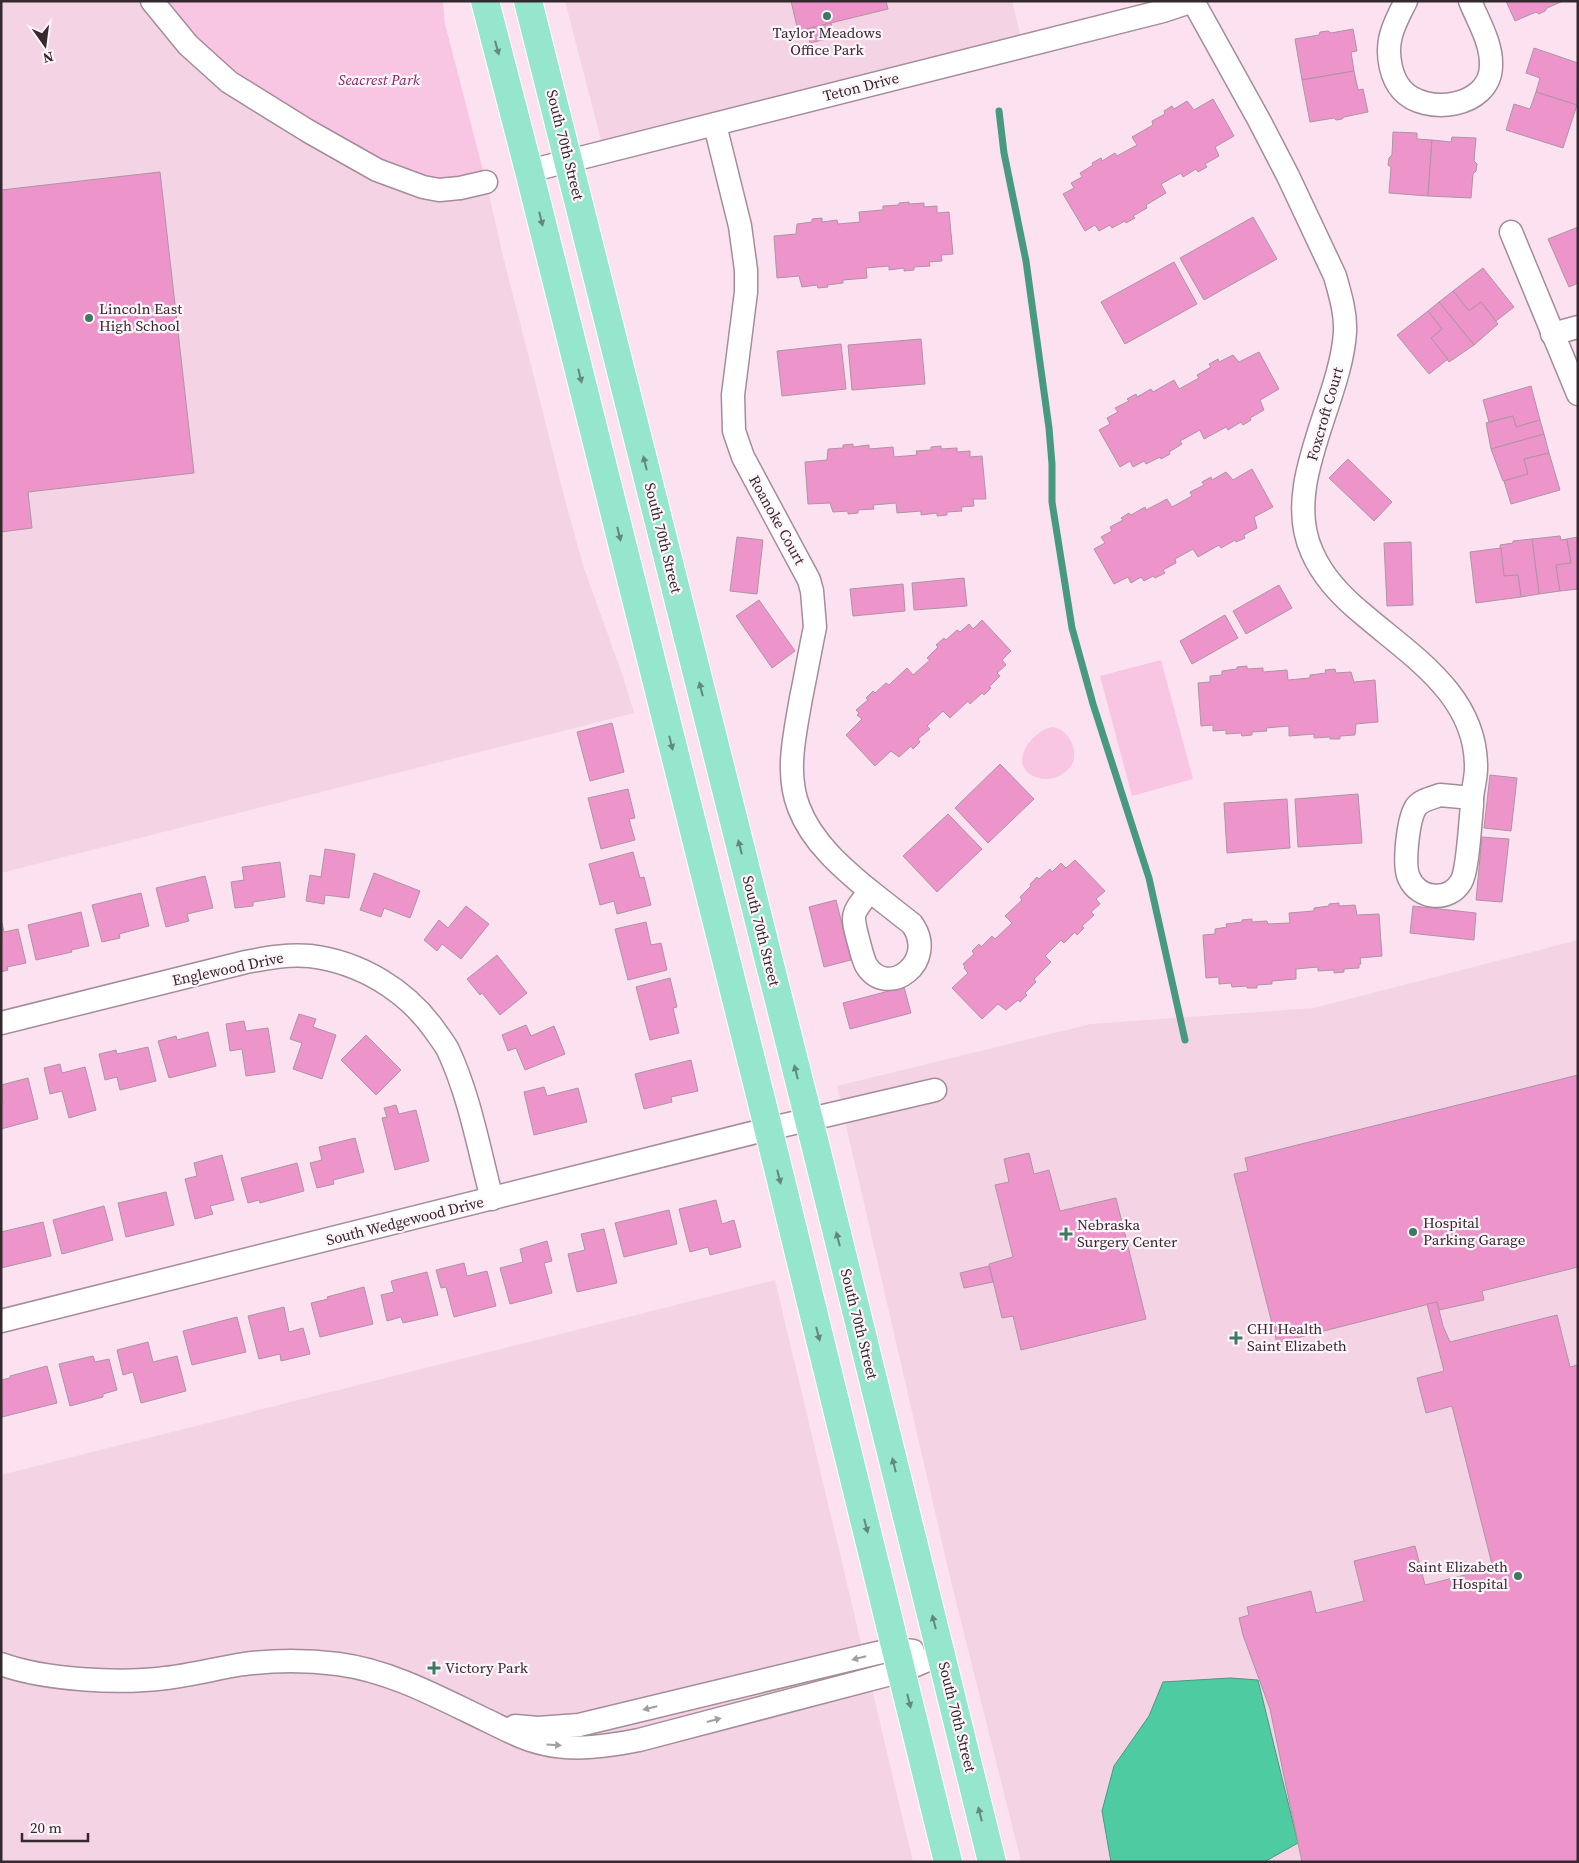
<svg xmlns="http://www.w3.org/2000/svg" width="1579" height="1863" font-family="'Source Serif 4',serif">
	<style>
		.built { fill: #f3d3e4 }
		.green { fill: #f8c6e3 }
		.water { fill: #4fcba2; stroke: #479a80 }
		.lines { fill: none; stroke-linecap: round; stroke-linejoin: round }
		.stream { stroke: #479a80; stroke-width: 7 }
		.building { fill: #ed94cb; stroke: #ad95a2 }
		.minor-casing { stroke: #a48c9a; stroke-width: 25 }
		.major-casing { stroke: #fff; stroke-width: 30 }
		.minor { stroke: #fff; stroke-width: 22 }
		.major { stroke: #95e6cc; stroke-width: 28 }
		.oneway { fill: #64887e }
		.oneway2 { fill: #a39fa1 }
		.poi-dot { fill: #3c7862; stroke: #fff4fa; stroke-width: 2 }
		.labels { text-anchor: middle; stroke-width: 4.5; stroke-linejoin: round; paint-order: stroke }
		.poi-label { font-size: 15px; fill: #33292f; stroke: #fff4fa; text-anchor: start }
		.park-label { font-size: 15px; font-style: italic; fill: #8a246b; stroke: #fff4fa }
		.street-label { font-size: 15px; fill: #33292f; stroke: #fff4fa }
	</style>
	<rect width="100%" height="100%" fill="#fce2f1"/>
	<g class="built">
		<polygon points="1,1 152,1 486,182 502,252 564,496 583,565 622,674 634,713 1,873"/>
		<polygon points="565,1 1012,1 1023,46 604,152"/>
		<polygon points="1578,940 1578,1862 1021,1862 953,1590 837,1086 1091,1024 1314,1008"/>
		<polygon points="775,1280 913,1862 1,1862 1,1475"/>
	</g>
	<g class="green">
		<polygon points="152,1 443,1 445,24 486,182 439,190 229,82"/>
		<polygon points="1161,660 1193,779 1132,796 1100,676"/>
		<path d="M1052 727C1067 728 1078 748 1073 762 1068 775 1050 782 1038 778 1005 767 1030 732 1052 727Z"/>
	</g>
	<polygon class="water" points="1230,1678 1258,1680 1298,1843 1264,1862 1111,1862 1102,1811 1114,1766 1149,1716 1163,1682"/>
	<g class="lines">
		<polyline class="stream" points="999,111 1004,153 1026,261 1049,428 1052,464 1052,502 1072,628 1093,704 1149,878 1185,1040"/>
	</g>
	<g class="building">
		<polygon points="791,1 886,1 888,9 798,31"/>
		<polygon points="1506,1 1563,1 1547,8 1545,11 1539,14 1536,12 1515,21"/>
		<polygon points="831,23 834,37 810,43 807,29"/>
		<polygon points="1353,29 1357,51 1351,52 1354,71 1302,80 1295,39 1319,35 1320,32 1328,31 1331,33"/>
		<polygon points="1534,48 1578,63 1577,105 1536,92 1540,78 1526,73"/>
		<polygon points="1354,71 1358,90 1363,89 1368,112 1344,117 1342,119 1336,120 1334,118 1310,122 1302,80"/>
		<polygon points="1536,92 1577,105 1563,148 1506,130 1514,104 1530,109"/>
		<polygon points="1213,99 1234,136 1215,147 1219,156 1205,164 1207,167 1198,172 1196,169 1183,177 1181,173 1161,184 1166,193 1146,205 1147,208 1133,216 1135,218 1126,223 1125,221 1112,228 1110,225 1099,231 1095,225 1085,231 1063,194 1074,188 1071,183 1082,177 1080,173 1093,165 1092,163 1101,158 1102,161 1115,153 1117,156 1137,145 1132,137 1153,125 1152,121 1165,114 1164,111 1172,106 1174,109 1187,101 1194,110"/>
		<polygon points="1393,132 1417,133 1417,139 1432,140 1428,196 1389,193 1391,167 1388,165 1389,158 1392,155"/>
		<polygon points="1452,137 1476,138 1474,161 1477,164 1476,171 1473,174 1471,198 1428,196 1432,140 1451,142"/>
		<polygon points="160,172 194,473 28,492 32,528 1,532 1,190"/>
		<polygon points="909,202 909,204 924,203 924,207 937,206 937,213 949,212 953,254 941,255 942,261 929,262 930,266 914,267 914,270 904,271 904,268 889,270 889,266 866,268 867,278 843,280 843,283 827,285 828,287 818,288 817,285 802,287 799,276 777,278 774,236 796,234 797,224 812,222 812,219 822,218 822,222 837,220 838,224 860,222 859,212 883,210 883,206 899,205 899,203"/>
		<polygon points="1253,217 1277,259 1204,300 1180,258"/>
		<polygon points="1578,227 1578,283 1569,287 1548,239"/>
		<polygon points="1174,262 1197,304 1125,344 1101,302"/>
		<polygon points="1483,268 1514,307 1496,321 1481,302 1469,311 1453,291"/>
		<polygon points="1453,291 1469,311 1481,302 1498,324 1474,345 1439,302"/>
		<polygon points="1439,302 1474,345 1449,362 1431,338 1442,329 1428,311"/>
		<polygon points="1428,311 1442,329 1431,338 1448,359 1429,374 1397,335"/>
		<polygon points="921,339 925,384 852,390 848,345"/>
		<polygon points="841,344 846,389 782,396 777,351"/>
		<polygon points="1259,352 1279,389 1260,400 1264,410 1250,418 1251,420 1243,425 1241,422 1228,430 1226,427 1204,439 1200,430 1180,441 1182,444 1169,452 1170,454 1161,459 1160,457 1146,464 1144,461 1133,467 1130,461 1120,467 1099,430 1110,424 1107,418 1118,412 1115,408 1129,401 1127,399 1136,394 1137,397 1151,389 1153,392 1174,380 1179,389 1199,378 1197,375 1211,367 1209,364 1218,359 1219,362 1233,355 1239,362"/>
		<polygon points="1531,386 1540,420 1516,427 1513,416 1489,422 1483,400"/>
		<polygon points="1513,416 1516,427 1540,420 1544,434 1491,449 1486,423"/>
		<polygon points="1544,434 1549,453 1524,459 1528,474 1503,481 1491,449"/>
		<polygon points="853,444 853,447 869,445 869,449 893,447 894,457 917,455 916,451 931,450 931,447 941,446 941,449 957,448 957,452 970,451 970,457 982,456 986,499 973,499 974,506 961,507 962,511 947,512 947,515 937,516 937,513 921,515 921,511 897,513 896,503 873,505 874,509 858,510 858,513 848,514 848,511 833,512 830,503 808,504 805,462 827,460 828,449 843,448 843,445"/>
		<polygon points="1549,453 1560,490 1511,504 1504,481 1528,474 1524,459"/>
		<polygon points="1348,459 1392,502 1374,521 1329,478"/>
		<polygon points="1252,469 1273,507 1254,517 1257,528 1244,535 1245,538 1236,542 1235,540 1221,548 1219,545 1198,557 1193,549 1175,559 1176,563 1163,570 1165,573 1155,578 1153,576 1144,581 1141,577 1131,583 1128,577 1114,584 1094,549 1105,543 1101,537 1112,531 1110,527 1123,520 1121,518 1129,513 1131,515 1145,507 1146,510 1167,499 1172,507 1192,496 1190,492 1204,485 1202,482 1211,477 1212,480 1226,472 1233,480"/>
		<polygon points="1560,536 1561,540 1567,539 1571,563 1556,565 1560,591 1539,594 1532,539"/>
		<polygon points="737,537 763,540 757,594 730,591"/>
		<polygon points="1578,537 1578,589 1560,591 1556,565 1571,563 1567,539"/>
		<polygon points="1532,539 1539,594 1521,597 1518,575 1504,576 1500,545 1513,543 1513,541"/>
		<polygon points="1411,542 1413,605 1387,606 1384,543"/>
		<polygon points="1501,548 1504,576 1518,575 1521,597 1476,603 1470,552"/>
		<polygon points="964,578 967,606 914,610 912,583"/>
		<polygon points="903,584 905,611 853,616 850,589"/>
		<polygon points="1279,585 1292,608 1246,634 1233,611"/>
		<polygon points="759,600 795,651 772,668 736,616"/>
		<polygon points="1225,615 1238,638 1192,664 1180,641"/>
		<polygon points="982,620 1011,651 1002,660 1006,665 997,673 1000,676 989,687 991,688 984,695 982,693 970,704 968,701 950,718 943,711 927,726 930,729 918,739 920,742 913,749 911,746 899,757 891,751 875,766 846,735 862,719 857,715 859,713 856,710 868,700 866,698 873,691 875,693 886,683 889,685 907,668 913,675 930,660 927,658 938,647 936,645 944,638 946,640 957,630 960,632 969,624 973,629"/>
		<polygon points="1247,666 1247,669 1263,668 1263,672 1287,670 1288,680 1310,678 1310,675 1326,673 1325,670 1335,669 1336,673 1351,672 1354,682 1375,680 1378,722 1356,724 1355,735 1340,736 1340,739 1330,739 1330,737 1314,738 1314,734 1289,736 1289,726 1266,728 1267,731 1252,732 1252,735 1242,736 1241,733 1226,734 1226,730 1213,731 1213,725 1201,726 1198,683 1210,682 1210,676 1222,675 1222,671 1237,669 1237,667"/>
		<polygon points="612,723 624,772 590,781 577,732"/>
		<polygon points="1000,764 1034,799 988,843 955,808"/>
		<polygon points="1490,775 1517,778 1511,831 1484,828"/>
		<polygon points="628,789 635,818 629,819 635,840 601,849 588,798"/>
		<polygon points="1358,794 1362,843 1298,847 1295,799"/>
		<polygon points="1287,799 1290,848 1227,853 1224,803"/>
		<polygon points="948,814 982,849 937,892 903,856"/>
		<polygon points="1482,837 1509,839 1502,902 1476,900"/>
		<polygon points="325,849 355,854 349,898 325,895 324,904 306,901 310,875 321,877"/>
		<polygon points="633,852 640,878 644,877 651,905 617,914 614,901 600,905 589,864"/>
		<polygon points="1075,860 1105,891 1096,899 1100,904 1091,912 1094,915 1082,926 1084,928 1077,935 1075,932 1064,943 1061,940 1045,956 1051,962 1034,979 1036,982 1025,993 1027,995 1020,1002 1018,1000 1006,1010 998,1004 982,1019 952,988 968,973 964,968 965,967 963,964 974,954 972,951 979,944 981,947 992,936 995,939 1012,923 1005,916 1022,900 1020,897 1031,886 1030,884 1037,877 1039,879 1050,869 1052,872 1061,863 1066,868"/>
		<polygon points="280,862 285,897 253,902 253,906 235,908 231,882 244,880 242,867"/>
		<polygon points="374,873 420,891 410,918 384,908 381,917 360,910"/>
		<polygon points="205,876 213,908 187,914 189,921 166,927 156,888"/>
		<polygon points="141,893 149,926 119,934 120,938 102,942 92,905"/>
		<polygon points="836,900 851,960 824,967 809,907"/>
		<polygon points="1339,903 1339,906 1355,905 1357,915 1379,914 1382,956 1360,958 1361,964 1359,964 1359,968 1344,969 1344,972 1334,973 1334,970 1318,971 1318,967 1296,969 1296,979 1272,981 1272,984 1257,985 1257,988 1247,988 1247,986 1232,987 1231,983 1219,984 1219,977 1206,978 1203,935 1215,934 1215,929 1227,927 1226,924 1242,922 1242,920 1252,919 1252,922 1267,921 1268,924 1290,923 1289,913 1314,911 1314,908 1329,906 1329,904"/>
		<polygon points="466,906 489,924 461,959 442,944 437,951 424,940 439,920 448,928"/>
		<polygon points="1413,906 1476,913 1474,940 1410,933"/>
		<polygon points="81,912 89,946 71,950 72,952 36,960 28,925"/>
		<polygon points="646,922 651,945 661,943 667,970 628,980 615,929"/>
		<polygon points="2,923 4,932 18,929 26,963 7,967 8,970 1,972"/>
		<polygon points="497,955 527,993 500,1015 482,993 480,995 467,979"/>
		<polygon points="670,978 677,1007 673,1008 679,1033 650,1040 636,987"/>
		<polygon points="904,987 911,1013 850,1029 843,1003"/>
		<polygon points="299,1014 316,1019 313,1027 336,1035 322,1079 293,1069 302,1043 290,1039"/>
		<polygon points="244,1021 246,1031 268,1028 275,1072 246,1076 242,1049 230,1051 226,1024"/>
		<polygon points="526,1025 531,1036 554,1026 565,1054 525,1070 516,1048 508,1051 502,1035"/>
		<polygon points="208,1032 216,1066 169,1078 158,1041 176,1036 177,1040"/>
		<polygon points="366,1035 401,1070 376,1095 341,1060"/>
		<polygon points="148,1047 156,1081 120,1090 117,1077 105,1080 99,1054 116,1050 117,1054"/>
		<polygon points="691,1060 698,1091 671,1097 672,1102 644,1109 635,1074"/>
		<polygon points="60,1064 62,1073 85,1067 96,1110 69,1118 62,1091 50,1094 44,1068"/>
		<polygon points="1578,1075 1578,1267 1482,1291 1484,1300 1439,1310 1437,1302 1277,1343 1234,1174 1248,1171 1245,1158"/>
		<polygon points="28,1078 38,1119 1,1129 1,1105 3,1104 1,1085"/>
		<polygon points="544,1087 547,1096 578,1088 587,1122 534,1135 524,1092"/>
		<polygon points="396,1105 399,1114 416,1110 429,1161 395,1170 382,1118 387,1117 384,1108"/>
		<polygon points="355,1138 364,1172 333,1180 334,1184 317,1188 310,1163 322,1160 319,1147"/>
		<polygon points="1029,1153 1034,1174 1049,1170 1060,1211 1116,1198 1146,1319 1021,1350 1013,1316 1002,1318 989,1264 1013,1257 995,1185 1009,1182 1004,1159"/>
		<polygon points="222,1155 234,1200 210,1206 213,1214 195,1219 185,1179 197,1176 194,1163"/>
		<polygon points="297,1163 304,1191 260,1203 259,1200 248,1203 241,1178"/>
		<polygon points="166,1192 174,1225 126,1237 118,1203"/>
		<polygon points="716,1200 722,1224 734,1220 741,1247 710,1255 708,1247 690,1252 679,1209"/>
		<polygon points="104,1206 113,1240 62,1254 53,1220"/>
		<polygon points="669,1210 677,1244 624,1257 615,1223"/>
		<polygon points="43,1222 51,1256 1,1268 1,1232"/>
		<polygon points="604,1229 617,1283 577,1292 568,1254 585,1250 581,1234"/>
		<polygon points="547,1241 552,1261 544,1263 552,1293 510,1304 500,1268 523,1262 520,1249"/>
		<polygon points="464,1263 467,1276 487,1271 496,1306 454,1317 446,1287 441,1288 436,1270"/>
		<polygon points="989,1266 993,1282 964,1288 960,1273"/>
		<polygon points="427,1272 438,1315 403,1323 401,1317 387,1321 381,1295 394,1292 391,1281"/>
		<polygon points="364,1287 373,1324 320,1337 311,1303 328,1299 327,1297"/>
		<polygon points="1437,1302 1443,1326 1450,1342 1557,1315 1570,1367 1578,1365 1578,1862 1302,1862 1270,1709 1243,1635 1239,1618 1249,1615 1247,1607 1311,1591 1316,1613 1364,1601 1354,1561 1415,1546 1425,1585 1493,1568 1452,1406 1426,1413 1417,1378 1444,1371 1427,1304"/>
		<polygon points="284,1307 289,1332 303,1328 310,1354 281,1361 280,1354 259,1359 248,1316"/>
		<polygon points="237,1317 246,1352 192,1365 183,1331"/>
		<polygon points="148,1342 153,1362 177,1356 186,1391 141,1403 133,1372 123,1375 117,1350"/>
		<polygon points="93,1356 95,1362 109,1359 117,1390 103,1394 103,1397 70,1406 59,1364"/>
		<polygon points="47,1366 57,1403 2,1417 1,1380 10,1378 10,1376"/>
	</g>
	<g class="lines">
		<g class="minor-casing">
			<g id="minor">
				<polyline points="152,1 188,45 229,82 308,131 377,170 423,187 439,190 460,188 486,182"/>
				<path d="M1193 1 1259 120 1288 176 1335 276C1340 294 1346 313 1345 332 1341 401 1281 485 1312 552 1323 578 1343 598 1364 615 1413 657 1477 696 1476 768 1476 778 1473 788 1472 798"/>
				<path d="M1406 1C1400 13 1392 27 1390 40 1387 56 1391 78 1402 90 1425 116 1490 108 1491 66 1492 43 1478 21 1470 1"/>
				<path d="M715 125 740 226 746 270V292L733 395 734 431 743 457 809 580 812 591 815 627C810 651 806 674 801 698 795 734 785 773 799 808 812 842 842 868 870 891"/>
				<polyline points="529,171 1163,11 1193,1"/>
				<polyline points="1511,232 1578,394"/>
				<polyline points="1552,334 1578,327"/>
				<path d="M1440 795 1472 798V806C1470 822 1468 871 1461 882 1449 902 1419 900 1409 878 1403 865 1408 819 1416 807 1421 800 1432 798 1440 795Z"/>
				<path d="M870 891 912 924C939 962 887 1000 866 965 863 959 861 950 859 943 851 913 851 915 870 891Z"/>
				<path d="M1 1023 246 962C267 958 288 954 310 956 360 962 407 990 436 1032 440 1038 445 1044 448 1050 470 1097 479 1150 492 1199"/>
				<polyline points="1,1321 768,1129 935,1090"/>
				<path d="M1 1664C45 1680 119 1684 166 1678 192 1675 218 1668 244 1664 275 1660 307 1660 338 1664 391 1671 438 1697 486 1720 505 1729 524 1740 545 1744 575 1751 609 1746 639 1740L902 1671 942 1654"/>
				<polyline points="515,1726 538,1728 579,1725 873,1654 896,1649 913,1651"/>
			</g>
		</g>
		<g class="major-casing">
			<g id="major">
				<polyline points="485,1 529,171 762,1103 948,1862"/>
				<polyline points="528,1 816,1148 992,1862"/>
			</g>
		</g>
		<use href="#minor" class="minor"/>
		<use href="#major" class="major"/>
	</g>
	<defs><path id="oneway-solid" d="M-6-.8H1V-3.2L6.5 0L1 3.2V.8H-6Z" transform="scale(1.25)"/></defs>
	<g class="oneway">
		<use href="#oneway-solid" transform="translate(497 48) rotate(75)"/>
		<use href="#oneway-solid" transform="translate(541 219) rotate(76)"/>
		<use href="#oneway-solid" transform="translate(580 376) rotate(76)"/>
		<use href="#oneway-solid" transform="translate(645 463) rotate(-104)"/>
		<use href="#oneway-solid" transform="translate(619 534) rotate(76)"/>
		<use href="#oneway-solid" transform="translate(701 689) rotate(-104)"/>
		<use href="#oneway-solid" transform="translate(671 743) rotate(76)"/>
		<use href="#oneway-solid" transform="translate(740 847) rotate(-104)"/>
		<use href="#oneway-solid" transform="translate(796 1072) rotate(-104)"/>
		<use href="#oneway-solid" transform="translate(779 1177) rotate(76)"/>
		<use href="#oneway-solid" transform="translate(838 1239) rotate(-104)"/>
		<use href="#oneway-solid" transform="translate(818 1334) rotate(76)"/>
		<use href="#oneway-solid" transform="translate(894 1465) rotate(-104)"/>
		<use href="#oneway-solid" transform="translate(866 1526) rotate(76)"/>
		<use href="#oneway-solid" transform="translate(934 1622) rotate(-104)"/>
		<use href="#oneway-solid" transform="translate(909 1701) rotate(76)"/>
		<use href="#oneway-solid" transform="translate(980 1814) rotate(-104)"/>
	</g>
	<g class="oneway2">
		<use href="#oneway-solid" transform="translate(859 1658) rotate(166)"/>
		<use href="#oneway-solid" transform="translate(650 1708) rotate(166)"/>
		<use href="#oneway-solid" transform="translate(714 1720) rotate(-15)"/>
		<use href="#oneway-solid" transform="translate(554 1745) rotate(4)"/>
	</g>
	<g class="poi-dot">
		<circle cx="827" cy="16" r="5"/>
		<circle cx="89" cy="318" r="5"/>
		<circle cx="1413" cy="1232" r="5"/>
		<path d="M1063.5 1226.5h5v5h5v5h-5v5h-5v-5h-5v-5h5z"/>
		<path d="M1233.5 1330.5h5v5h5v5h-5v5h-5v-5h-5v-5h5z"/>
		<circle cx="1518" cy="1576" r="5"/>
		<path d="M431.5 1660.5h5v5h5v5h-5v5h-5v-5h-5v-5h5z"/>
	</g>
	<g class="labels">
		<g class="poi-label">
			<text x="827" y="38" text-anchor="middle">Taylor Meadows<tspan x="827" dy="17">Office Park</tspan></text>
			<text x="99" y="314">Lincoln East<tspan x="99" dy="17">High School</tspan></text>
			<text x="1423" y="1228">Hospital<tspan x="1423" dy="17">Parking Garage</tspan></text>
			<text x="1077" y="1230">Nebraska<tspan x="1077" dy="17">Surgery Center</tspan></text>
			<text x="1247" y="1334">CHI Health<tspan x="1247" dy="17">Saint Elizabeth</tspan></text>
			<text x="1508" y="1572" text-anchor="end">Saint Elizabeth<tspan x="1508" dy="17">Hospital</tspan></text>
			<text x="445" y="1673">Victory Park</text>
		</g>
		<g class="park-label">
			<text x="379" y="85">Seacrest Park</text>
		</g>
		<g class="street-label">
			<text transform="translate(861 87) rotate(-14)" y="5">Teton Drive</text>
			<text transform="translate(565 145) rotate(76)" y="5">South 70th Street</text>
			<text transform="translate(1325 414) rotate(-74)" y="5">Foxcroft Court</text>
			<text transform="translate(777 520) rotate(61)" y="5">Roanoke Court</text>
			<text transform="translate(663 538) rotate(76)" y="5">South 70th Street</text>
			<text transform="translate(761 931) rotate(76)" y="5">South 70th Street</text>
			<text transform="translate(228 969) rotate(-12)" y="5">Englewood Drive</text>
			<text transform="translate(405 1221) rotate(-14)" y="5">South Wedgewood Drive</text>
			<text transform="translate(859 1324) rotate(76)" y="5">South 70th Street</text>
			<text transform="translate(957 1717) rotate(76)" y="5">South 70th Street</text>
		</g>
	</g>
	<rect width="1579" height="1863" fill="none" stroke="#33292f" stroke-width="5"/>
	<g transform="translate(45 45) rotate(166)" stroke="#fff4fa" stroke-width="4" paint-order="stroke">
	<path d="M0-4L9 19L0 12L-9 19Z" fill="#33292f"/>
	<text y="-8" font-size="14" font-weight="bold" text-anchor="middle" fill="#33292f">N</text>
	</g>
	<path d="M22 1833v8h66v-8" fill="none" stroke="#33292f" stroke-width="2.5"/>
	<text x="30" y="1833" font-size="15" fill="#33292f" stroke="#fff4fa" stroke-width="4" paint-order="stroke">20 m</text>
</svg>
